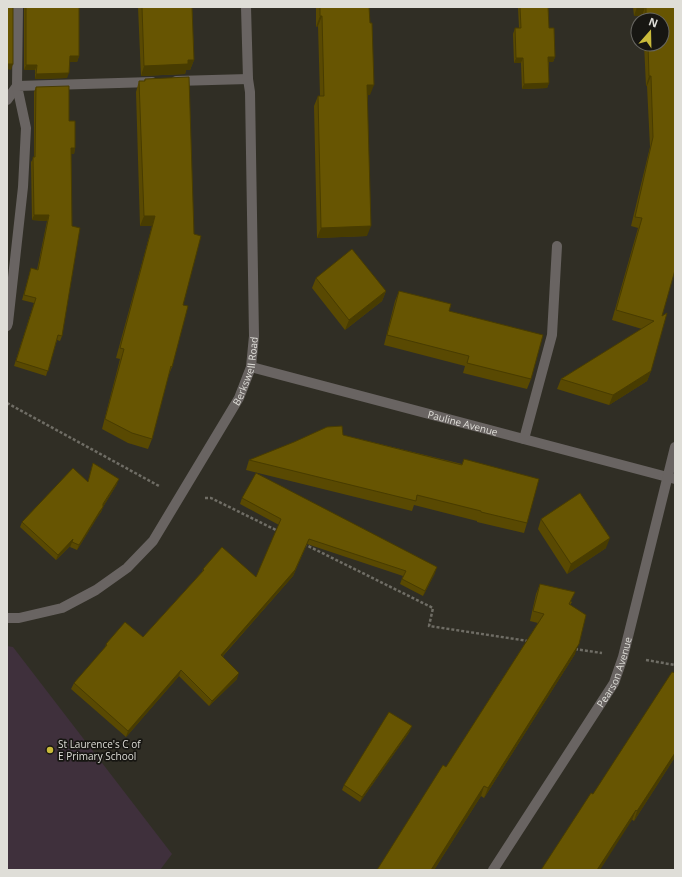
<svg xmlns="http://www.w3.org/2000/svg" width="682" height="877" font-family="'Open Sans',sans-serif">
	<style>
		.education { fill: #3f303c }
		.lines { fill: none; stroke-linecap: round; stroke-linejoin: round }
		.path { stroke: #6f6d65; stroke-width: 2.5; stroke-dasharray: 3 2; stroke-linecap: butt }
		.minor { stroke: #696462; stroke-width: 10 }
		.wall { fill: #594902 }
		.shaded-wall { fill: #483c01 }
		.building { fill: #675502; stroke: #483c01 }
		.poi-dot { fill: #c9ba3a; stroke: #171612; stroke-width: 1.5 }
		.labels { text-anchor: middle; stroke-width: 3.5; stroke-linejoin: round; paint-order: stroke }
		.street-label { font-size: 10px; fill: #dfded8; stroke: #171612 }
		.poi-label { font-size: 10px; fill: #dfded8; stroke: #171612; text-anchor: start }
	</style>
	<rect width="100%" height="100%" fill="#302e25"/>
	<polygon class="education" points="7,646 13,647 172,854 160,870 7,870"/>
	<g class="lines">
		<g class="path">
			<polyline points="7,403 159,486"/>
			<polyline points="205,498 211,498 278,531"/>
			<polyline points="304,544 433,608 429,626 528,641"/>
			<polyline points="575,649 602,653"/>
			<polyline points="646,660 675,665"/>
		</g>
		<g class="minor">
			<polyline points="176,81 248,79"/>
			<polyline points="7,100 17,86 18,7"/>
			<polyline points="7,326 8,323 23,187 26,128 17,86 152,82"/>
			<path id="s1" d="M251 367 675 479"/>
			<polyline points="524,439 552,335 557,246"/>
			<path id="s2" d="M7 618H19L62 608 96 590 127 568 153 541 239 398 251 367 254 336 250 92 248 79 246 7"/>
			<path id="s3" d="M493 870 614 683 623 657 675 447"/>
		</g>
	</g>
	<g class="wall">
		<polygon points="24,7 79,7 79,56 77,62 69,62 67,78 35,79 35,70 24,70"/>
		<polygon points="138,7 192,7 194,60 190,70 186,70 185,74 141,76"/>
		<polygon points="316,7 369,7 370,95 368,95 367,236 317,238 314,106 318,96 320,96 318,26 316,27"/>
		<polygon points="518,7 548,7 549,28 555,57 553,62 549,62 549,83 547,88 522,89 521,63 514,63 513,34 515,28 519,28"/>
		<polygon points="633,7 675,7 662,316 651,371 647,381 609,405 557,389 561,379 642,329 612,320 638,228 631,226 650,147 647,86 646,86 644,44 662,44 662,20 642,20 642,16 634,16"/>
		<polygon points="145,79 183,305 172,367 168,377 152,439 148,449 128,443 102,429 120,359 116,358 152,226 140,226 136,92 139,81 144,81"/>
		<polygon points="36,87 69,121 75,148 74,154 71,154 62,336 60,341 57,340 46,376 14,366 34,303 22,300 31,268 37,270 47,221 32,220 31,162 34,157 34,92"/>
		<polygon points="316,278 386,291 382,301 345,330 312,288"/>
		<polygon points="399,291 449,311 531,379 527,389 463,373 465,366 384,345 395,301"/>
		<polygon points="343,435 462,464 464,459 527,523 524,533 477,522 477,521 414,505 412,511 246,470 249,460"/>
		<polygon points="93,463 117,484 103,507 101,512 98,516 77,550 70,547 71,545 56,560 20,527 22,522 88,482"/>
		<polygon points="242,498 435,573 423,596 400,584 403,576 307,544 293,576 223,656 237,679 209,706 179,676 126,737 71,689 74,683 105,648 106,644 143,637 202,572 203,569 256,577 279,525 240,504"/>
		<polygon points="541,519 606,548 567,574 538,529"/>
		<polygon points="540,584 572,602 570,605 575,654 484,798 481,796 434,870 377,870 446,767 538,623 530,621 536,594"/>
		<polygon points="410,731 360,802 342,790 344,785"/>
		<polygon points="675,757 634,821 593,794"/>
	</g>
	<g class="shaded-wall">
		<polygon points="637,7 645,7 642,16 634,16"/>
		<polygon points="320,16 322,16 318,26 316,27"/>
		<polygon points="70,56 79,56 77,62 68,62"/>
		<polygon points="548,57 555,57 553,62 546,62"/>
		<polygon points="516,58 523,58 521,63 514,63"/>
		<polygon points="188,60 194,60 190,70 186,70 185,74 141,76 144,66"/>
		<polygon points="7,64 13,64 11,70 7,69"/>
		<polygon points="26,65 37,65 35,70 24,70"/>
		<polygon points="69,73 67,78 35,79 36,74"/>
		<polygon points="649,76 651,76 647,86 646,86"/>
		<polygon points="549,83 547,88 522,89 524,84"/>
		<polygon points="367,85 374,85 370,95 364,95"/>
		<polygon points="71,148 75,148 74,154 69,154"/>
		<polygon points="34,215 49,215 47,221 32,220"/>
		<polygon points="144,216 155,216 152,226 140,226"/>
		<polygon points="371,226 367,236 317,238 321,228"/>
		<polygon points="386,291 382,301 345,330 349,320"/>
		<polygon points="651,371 647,381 609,405 613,395"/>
		<polygon points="119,479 117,484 103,507 101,512 98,516 77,550 79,545"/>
		<polygon points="610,538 606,548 567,574 571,564"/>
		<polygon points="73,539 71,545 56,560 58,555"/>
		<polygon points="309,539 293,576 219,660 221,655"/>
		<polygon points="437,567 435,573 423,596 425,591"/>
		<polygon points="579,644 575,654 484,798 488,788"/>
		<polygon points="181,670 179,676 126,737 128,731"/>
		<polygon points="239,673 237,679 209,706 212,701"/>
		<polygon points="412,726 410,731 360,802 362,797"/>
		<polygon points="675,753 675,757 634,821 637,811"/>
		<polygon points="484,786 481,796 434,870 431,870"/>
		<polygon points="636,810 632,820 600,870 597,870"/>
	</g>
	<g class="building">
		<rect x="7" y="7" width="6" height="57"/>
		<polygon points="26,7 79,7 79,56 70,56 69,73 36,74 37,65 26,65"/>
		<polygon points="142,7 192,7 194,60 188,60 188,64 144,66"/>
		<polygon points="320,7 369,7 370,23 372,23 374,85 367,85 371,226 321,228 318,96 324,96 322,16 320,16"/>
		<polygon points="520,7 548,7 549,28 554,28 555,57 548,57 549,83 524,84 523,58 516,58 515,28 521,28"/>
		<polygon points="646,7 675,7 675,270 662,316 667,313 651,371 613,395 561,379 654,321 616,310 642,218 635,217 653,137 651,76 649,76 648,44 662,44 662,20 646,20"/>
		<polygon points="189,77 194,234 201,236 183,305 188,306 172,367 171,366 152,439 132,433 105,419 124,349 120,348 155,216 144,216 139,81 145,81 145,79"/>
		<polygon points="69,86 69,121 75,121 75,148 71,148 72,226 80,228 62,336 58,335 48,371 16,361 36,298 24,295 31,268 38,270 49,215 34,215 33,157 35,157 36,87"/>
		<polygon points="352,249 386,291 349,320 316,278"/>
		<polygon points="399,291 451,304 449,311 543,335 531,379 467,363 469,356 387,335"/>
		<polygon points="342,426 343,435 462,465 464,459 539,479 527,523 481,512 481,511 417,495 416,501 249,460 294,442 327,427"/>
		<polygon points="93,463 119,479 103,504 103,507 100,511 79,545 72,542 73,539 58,555 22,522 73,468 88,482"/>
		<polygon points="256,473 437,567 425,591 402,579 406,571 309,539 295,570 221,655 239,673 212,701 181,670 128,731 74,683 107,645 106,644 125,622 143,637 204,570 203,569 222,547 256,577 281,519 242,498"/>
		<polygon points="580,493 610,538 571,564 541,519"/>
		<polygon points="540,584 575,592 569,604 586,615 579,644 488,788 484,786 431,870 377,870 443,765 446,767 544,614 533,611"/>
		<polygon points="672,672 675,673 675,753 637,811 636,810 597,870 541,870 591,793 593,794"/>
		<polygon points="389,712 412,726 362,797 344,785"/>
	</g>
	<circle class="poi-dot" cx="50" cy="750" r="4"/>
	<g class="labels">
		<g class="street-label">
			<text dy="4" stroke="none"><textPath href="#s2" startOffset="365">Berkswell Road</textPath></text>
			<text dy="4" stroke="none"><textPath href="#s1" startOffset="219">Pauline Avenue</textPath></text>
			<text dy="4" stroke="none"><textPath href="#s3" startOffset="233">Pearson Avenue</textPath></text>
		</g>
		<g class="poi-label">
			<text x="58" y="748">St Laurence's C of<tspan x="58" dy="12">E Primary School</tspan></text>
		</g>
	</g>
	<rect width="682" height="877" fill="none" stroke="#dfded8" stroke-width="16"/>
	<g transform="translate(650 32) rotate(20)"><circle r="19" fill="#171612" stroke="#676661"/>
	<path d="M0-3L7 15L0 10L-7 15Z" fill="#c9ba3a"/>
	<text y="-6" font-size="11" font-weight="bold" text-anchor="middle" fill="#dfded8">N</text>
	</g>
</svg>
